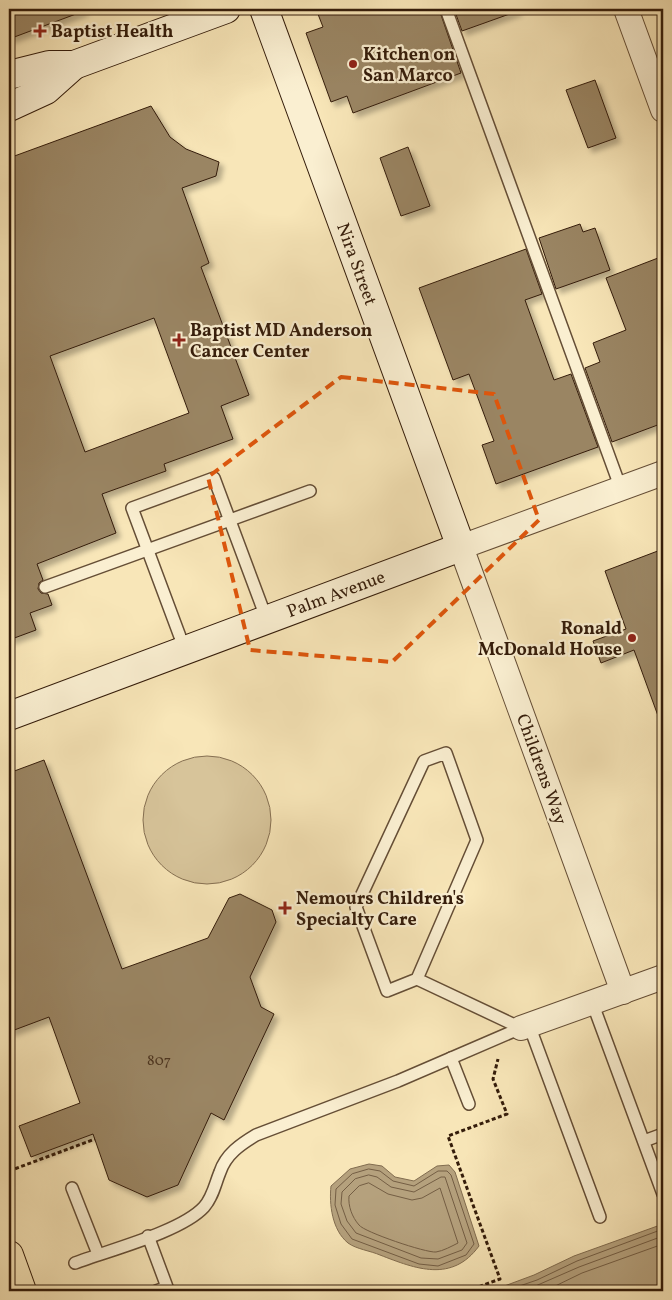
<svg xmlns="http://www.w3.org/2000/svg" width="672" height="1300" font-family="Vollkorn,serif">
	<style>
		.green { fill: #d7c49a; stroke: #867052 }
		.water { fill: #b5a17d; stroke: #816c4f }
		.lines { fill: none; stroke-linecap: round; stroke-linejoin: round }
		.shore { stroke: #745e44; stroke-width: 1 }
		.building { fill: #9a8564; stroke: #341c0a; fill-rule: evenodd; filter: url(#shadow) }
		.lane-casing { stroke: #654e36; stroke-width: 14 }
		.street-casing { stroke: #654e36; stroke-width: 26 }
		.secondary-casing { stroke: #341c0a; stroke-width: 30 }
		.highway-casing { stroke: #341c0a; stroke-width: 30 }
		.path { stroke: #341c0a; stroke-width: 3; stroke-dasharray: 4 2.5; stroke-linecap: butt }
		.lane { stroke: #faefd1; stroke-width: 11 }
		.street { stroke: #faefd1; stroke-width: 24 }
		.secondary { stroke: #faefd1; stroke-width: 28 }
		.highway { stroke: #f8e6b8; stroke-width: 28 }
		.marked { fill: none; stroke: #df560c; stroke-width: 4; stroke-dasharray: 10 6; stroke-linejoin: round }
		.poi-dot { fill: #8f2418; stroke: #faefd1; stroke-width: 2 }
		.labels { text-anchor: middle; stroke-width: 4.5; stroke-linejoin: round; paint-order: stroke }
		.number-label { font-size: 15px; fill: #4e3620 }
		.poi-label { font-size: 18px; font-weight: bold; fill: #341c0a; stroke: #faefd1; text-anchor: start }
		.street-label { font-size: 18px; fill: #341c0a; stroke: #faefd1 }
	</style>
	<defs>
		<filter id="shadow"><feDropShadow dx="4.5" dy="4.5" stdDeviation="2.5" flood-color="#0004"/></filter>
	</defs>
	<rect width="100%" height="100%" fill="#f8e6b8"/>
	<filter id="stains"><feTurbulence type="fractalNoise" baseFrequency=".004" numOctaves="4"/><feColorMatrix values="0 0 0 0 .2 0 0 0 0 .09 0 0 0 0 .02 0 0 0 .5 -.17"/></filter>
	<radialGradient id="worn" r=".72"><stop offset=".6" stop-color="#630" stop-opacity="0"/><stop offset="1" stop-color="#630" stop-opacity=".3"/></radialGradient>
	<circle class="green" cx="207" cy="820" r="64"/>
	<g class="water">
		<path d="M369 1164 382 1166 395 1177 414 1181 437 1166 449 1165 455 1172 479 1246C452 1283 416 1269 380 1255 371 1251 356 1249 348 1243 332 1230 329 1204 331 1186L350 1169Z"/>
		<polygon points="663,1224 663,1291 491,1291 534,1275 574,1256"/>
	</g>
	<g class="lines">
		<g class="shore">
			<polygon points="369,1169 380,1171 393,1181 414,1186 438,1171 447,1171 451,1175 474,1244 466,1255 438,1266 419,1264 352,1239 341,1224 335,1205 336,1189 352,1174"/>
			<polygon points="369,1175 377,1177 391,1187 414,1192 441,1177 445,1177 467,1243 462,1250 438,1259 421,1258 356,1233 347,1221 341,1204 342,1192 355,1179"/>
			<path d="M369 1183 388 1194 412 1200 422 1198 440 1188 458 1243C452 1246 443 1251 436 1252 426 1253 364 1232 359 1225 352 1217 348 1206 349 1196L359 1186Z"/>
			<polyline points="505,1291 537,1280 577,1261 663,1229"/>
			<polyline points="524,1291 579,1267 663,1236"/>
			<polyline points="545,1291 582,1273 663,1244"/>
		</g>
	</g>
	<g class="building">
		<polygon points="9,9 84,9 84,11 9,39"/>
		<polygon points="316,9 439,9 461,73 353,113 347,96 331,102 306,33 323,27"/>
		<polygon points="454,9 517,9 518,11 462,31"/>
		<polygon points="595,80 616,138 588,148 566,90"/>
		<path d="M151 106 170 137 186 149 219 162 216 176 182 188 209 263 201 267 249 395 221 406 233 439 164 464 166 471 102 494 116 533 37 564 43 580 39 583 38 589 41 593 48 594 52 605 30 613 36 630 9 640V158ZM154 318 189 413 85 452 50 356Z"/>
		<polygon points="408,147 430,206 401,216 380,158"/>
		<polygon points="580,224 583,232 595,228 610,270 556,289 539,238"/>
		<polygon points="526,249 542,294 525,300 554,380 571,374 598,447 496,484 482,445 494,441 469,374 453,380 419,288"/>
		<polygon points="658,258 663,271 663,423 612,442 585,368 600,362 593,343 626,330 606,278"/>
		<polygon points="663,549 663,723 661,724 634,650 601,663 593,641 626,629 605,571"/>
		<polygon points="44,760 122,969 208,938 229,898 240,894 272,910 276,922 250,977 261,1007 274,1014 224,1120 211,1113 178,1185 147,1197 109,1180 93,1134 31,1157 19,1126 80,1103 49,1017 9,1032 9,773"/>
	</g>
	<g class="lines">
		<g class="lane-casing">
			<g id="lane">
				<polyline points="446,9 621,489"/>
				<polyline points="45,587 310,491"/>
				<polyline points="185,650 132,508 214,478 267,620"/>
				<polyline points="417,979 477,840 446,753 424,761 356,907 387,991 417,979 521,1028"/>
				<polyline points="592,1002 663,1194"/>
				<polyline points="529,1025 600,1217"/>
				<polyline points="451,1058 469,1104"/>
				<polyline points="644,1141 663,1134"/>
				<polyline points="72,1188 98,1254"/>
				<polyline points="148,1236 167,1287 156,1291"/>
				<path d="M75 1263C109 1250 181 1232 204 1207 213 1197 215 1184 220 1172 226 1154 241 1144 256 1135L398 1081 521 1028"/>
			</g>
		</g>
		<g class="street-casing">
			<g id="street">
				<polyline points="626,9 663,110"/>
				<polyline points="623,992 461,547 663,473"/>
				<polyline points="521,1028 663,977"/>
			</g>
		</g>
		<g class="secondary-casing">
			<g id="secondary">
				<polyline points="9,75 49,65 74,65 226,9"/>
				<polyline points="9,107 46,90 74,65"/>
				<path id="s1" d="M9 716 461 547 264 9"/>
			</g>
		</g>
		<g class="highway-casing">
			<polyline id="highway" points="9,1255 22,1291"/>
		</g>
		<g class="path">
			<polyline points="9,1171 95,1139"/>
			<polyline points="467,1291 500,1279 448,1136 507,1114 493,1079 498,1059"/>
		</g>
		<use href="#lane" class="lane"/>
		<use href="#street" class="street"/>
		<use href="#secondary" class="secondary"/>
		<use href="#highway" class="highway"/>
	</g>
	<path class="marked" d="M341 377 494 394 539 520 392 662 250 650 208 477Z"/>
	<g class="poi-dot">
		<path d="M37.5 23.5h5v5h5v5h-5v5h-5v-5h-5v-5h5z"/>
		<circle cx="353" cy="64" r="5"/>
		<path d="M176.5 332.5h5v5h5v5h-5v5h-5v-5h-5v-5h5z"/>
		<circle cx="632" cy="638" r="5"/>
		<path d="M282.5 900.5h5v5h5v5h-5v5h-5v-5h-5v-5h5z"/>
	</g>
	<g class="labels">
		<g class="number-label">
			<text x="159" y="1065">807</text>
		</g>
		<g class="poi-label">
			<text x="51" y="37">Baptist Health</text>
			<text x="363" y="60">Kitchen on<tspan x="363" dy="21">San Marco</tspan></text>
			<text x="190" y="336">Baptist MD Anderson<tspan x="190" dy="21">Cancer Center</tspan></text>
			<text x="622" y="634" text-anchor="end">Ronald<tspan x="622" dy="21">McDonald House</tspan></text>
			<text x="296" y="904">Nemours Children's<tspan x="296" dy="21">Specialty Care</tspan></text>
		</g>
		<g class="street-label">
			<text transform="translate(357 264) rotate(70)" y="6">Nira Street</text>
			<text dy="6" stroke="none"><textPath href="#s1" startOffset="349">Palm Avenue</textPath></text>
			<text transform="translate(542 769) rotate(70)" y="6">Childrens Way</text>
		</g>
	</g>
	<rect width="672" height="1300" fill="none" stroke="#f8e6b8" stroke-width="30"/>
	<rect x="10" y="10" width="652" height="1280" fill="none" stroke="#341c0a" stroke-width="2.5"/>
	<rect x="15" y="15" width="642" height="1270" fill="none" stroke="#341c0a"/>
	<rect width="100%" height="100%" filter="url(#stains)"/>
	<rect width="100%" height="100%" fill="url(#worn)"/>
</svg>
